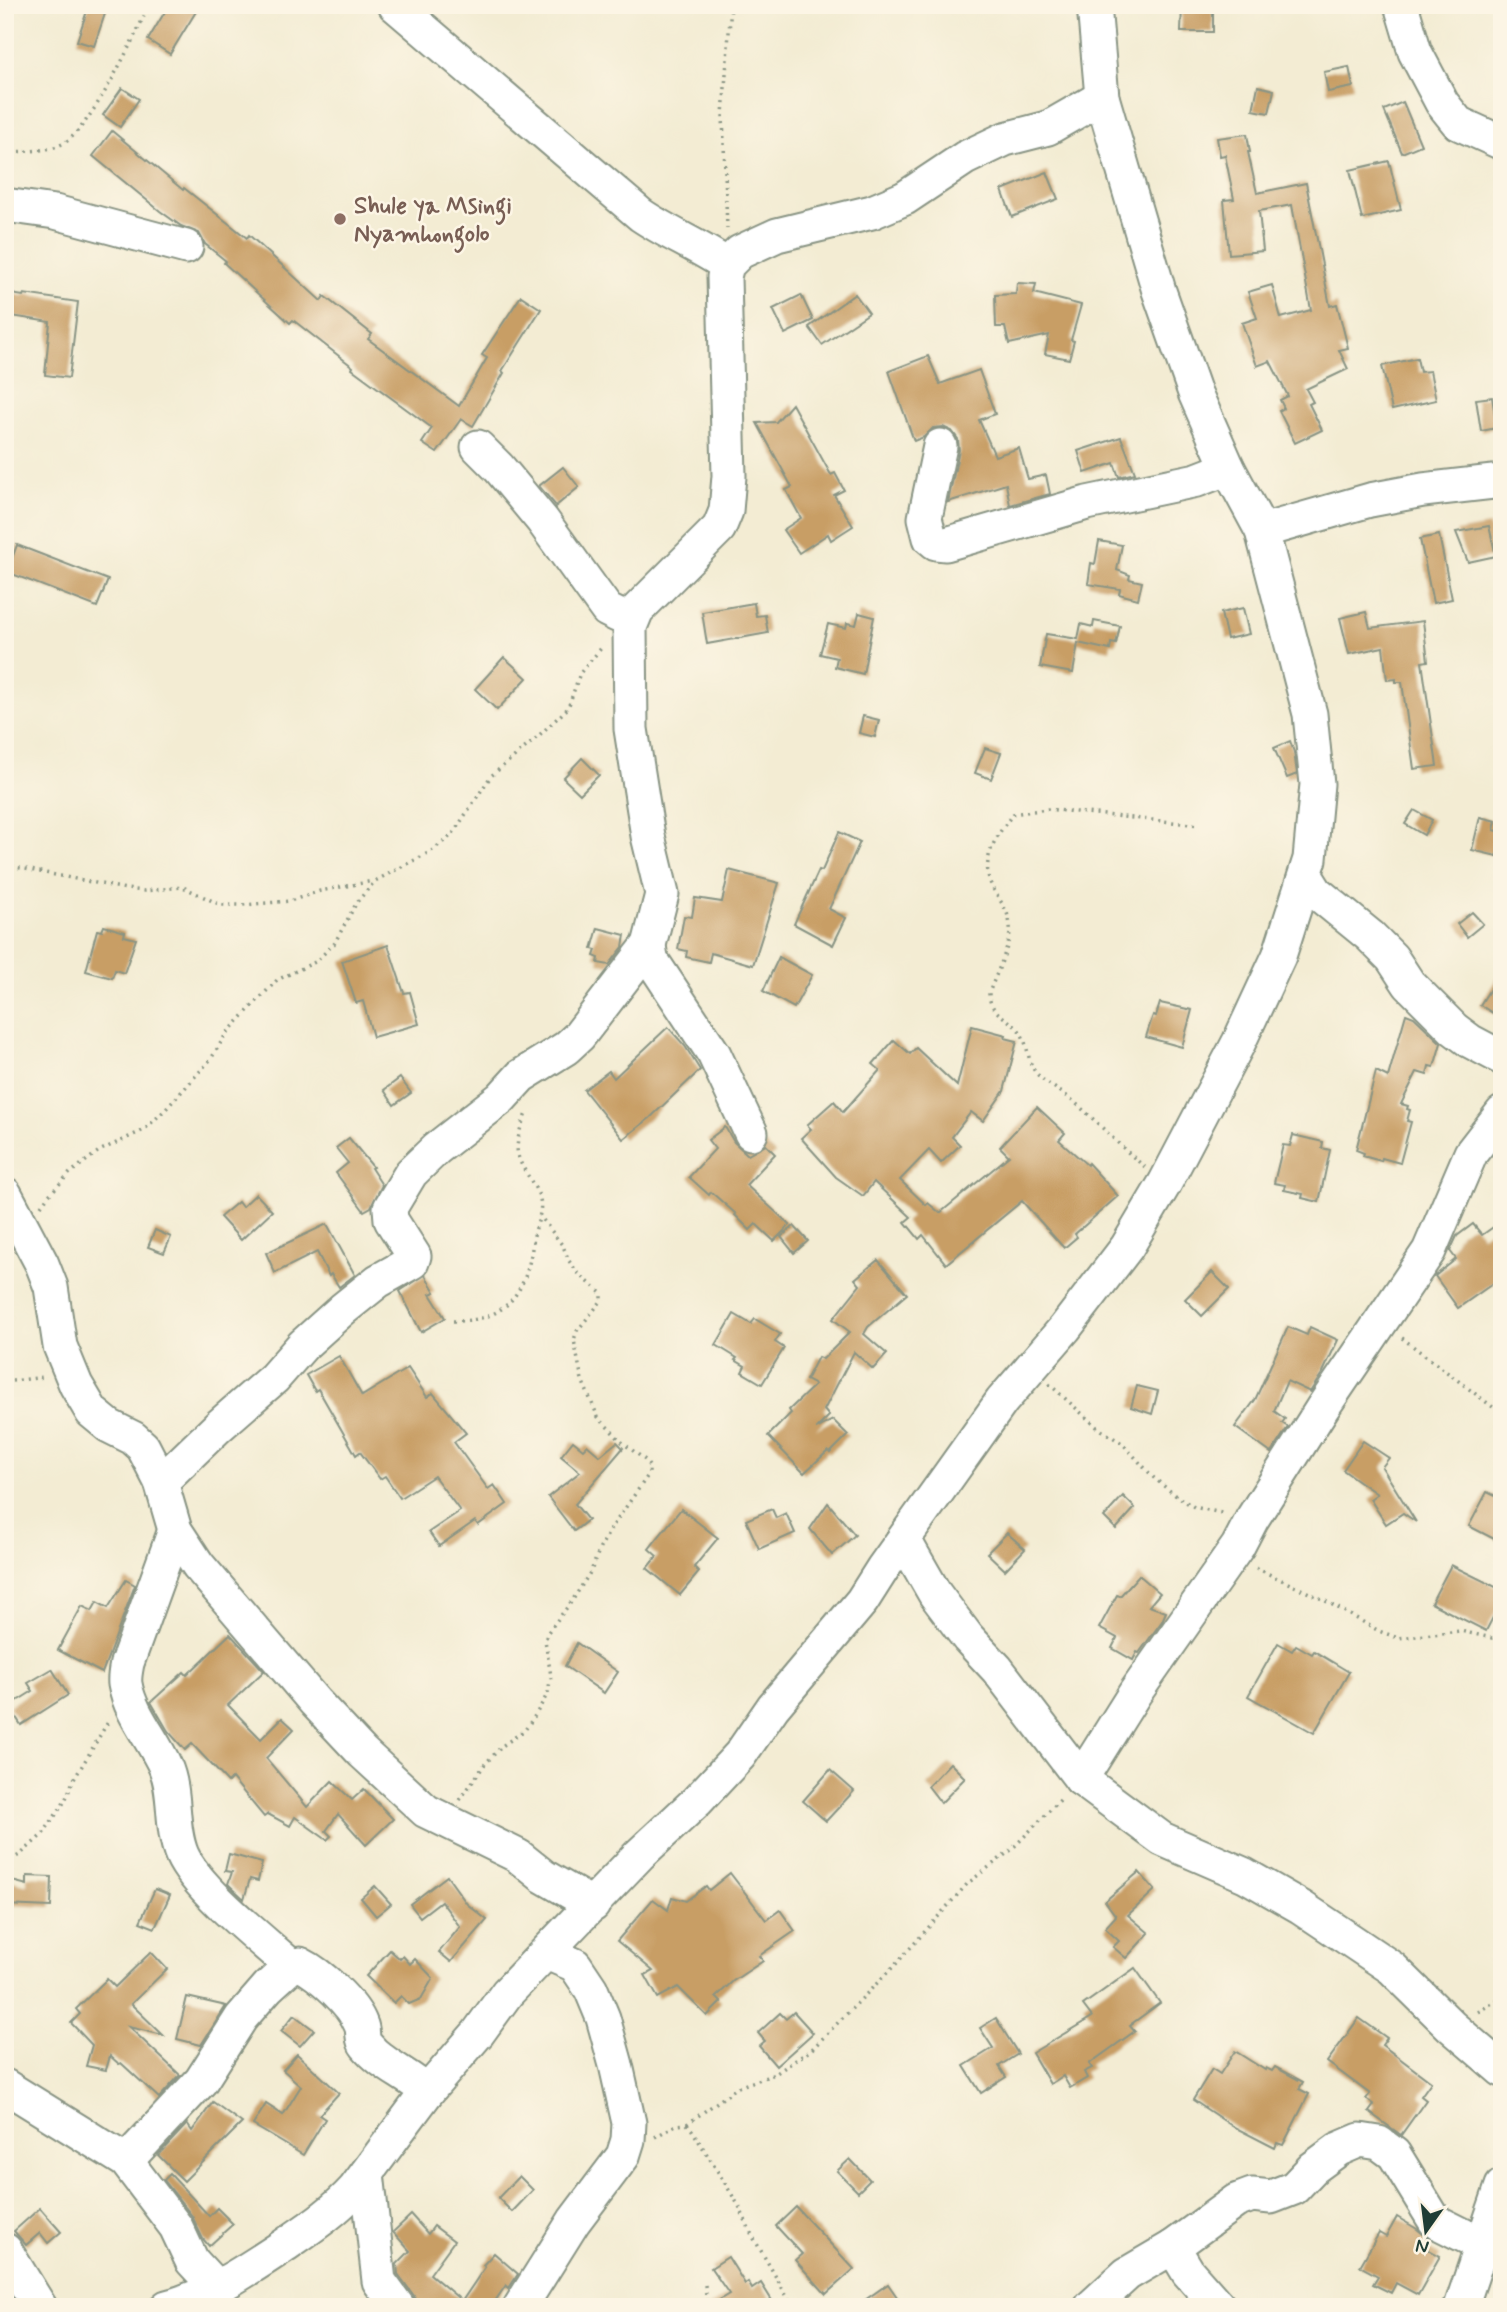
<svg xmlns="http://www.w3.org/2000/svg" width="1507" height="2312" font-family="Mynerve,sans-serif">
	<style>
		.building { fill: #c89e65 }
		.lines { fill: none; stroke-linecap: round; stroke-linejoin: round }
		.minor-casing { stroke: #899484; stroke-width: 37 }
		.path { stroke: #899484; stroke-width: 3.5; stroke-dasharray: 2 5; stroke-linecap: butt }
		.minor { stroke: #fff; stroke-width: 33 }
		.education-dot { fill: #8d6e63; stroke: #fcf5e5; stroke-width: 2.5 }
		.labels { text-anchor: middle; stroke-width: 5; stroke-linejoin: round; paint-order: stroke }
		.education-label { font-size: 24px; font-weight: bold; fill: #785e54; stroke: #fcf5e5; text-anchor: start }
	</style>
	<rect width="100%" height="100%" fill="#fcf5e5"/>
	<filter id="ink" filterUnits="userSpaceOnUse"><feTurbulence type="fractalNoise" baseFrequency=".0143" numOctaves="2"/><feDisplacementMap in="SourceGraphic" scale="14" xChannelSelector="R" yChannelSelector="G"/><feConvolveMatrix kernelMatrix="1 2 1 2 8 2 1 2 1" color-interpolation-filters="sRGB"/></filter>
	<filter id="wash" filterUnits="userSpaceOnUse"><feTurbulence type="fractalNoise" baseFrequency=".00686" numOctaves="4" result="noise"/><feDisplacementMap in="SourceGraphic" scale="28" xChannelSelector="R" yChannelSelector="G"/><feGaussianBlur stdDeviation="1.57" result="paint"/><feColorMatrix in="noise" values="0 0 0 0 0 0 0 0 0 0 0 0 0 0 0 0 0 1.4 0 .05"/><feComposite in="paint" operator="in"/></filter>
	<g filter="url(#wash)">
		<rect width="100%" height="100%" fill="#f3ecd3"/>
		<g id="blocks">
			<g class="building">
				<polygon points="89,5 108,5 94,46 77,41"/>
				<polygon points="169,5 200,5 170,54 148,40"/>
				<polygon points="1182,5 1213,5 1213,32 1181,32"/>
				<polygon points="1349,67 1353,87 1328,92 1324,72"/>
				<polygon points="1258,86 1274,90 1269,113 1253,110"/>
				<polygon points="122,88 139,99 120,127 103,115"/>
				<polygon points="1403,102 1421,145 1402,153 1384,110"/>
				<polygon points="112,131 183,190 184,188 247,238 249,235 321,301 324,296 372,334 368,339 459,406 487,358 482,355 521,296 541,309 502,371 504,373 473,426 461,419 437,453 422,443 432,428 352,369 353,367 293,320 290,323 224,263 226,261 205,244 199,233 181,226 160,211 93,156"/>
				<polygon points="1247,134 1250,152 1248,152 1257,193 1306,183 1330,306 1337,304 1348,348 1339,350 1348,369 1306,389 1313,402 1309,404 1322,430 1295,443 1279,411 1284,408 1280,400 1288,396 1270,361 1257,366 1242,323 1257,318 1248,292 1272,285 1281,318 1311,310 1292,205 1259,211 1263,251 1229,254 1224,200 1234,199 1225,155 1220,156 1217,138"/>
				<polygon points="1389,161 1401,210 1362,219 1350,170"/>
				<polygon points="1047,172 1058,199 1012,217 1002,190"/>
				<polygon points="1017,283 1036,284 1034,293 1081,305 1071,340 1074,341 1069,359 1045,354 1049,335 1009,344 1005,327 996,327 995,295 1016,294"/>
				<polygon points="5,293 23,296 24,294 78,302 69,378 45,375 50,322 5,315"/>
				<polygon points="855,294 869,313 822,345 809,327"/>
				<polygon points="801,295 813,320 785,334 773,309"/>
				<polygon points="928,356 940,384 979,370 995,414 979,420 995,456 1019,448 1028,479 1046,475 1050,494 1010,505 1006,484 948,502 959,450 958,439 952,431 943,427 933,428 924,437 914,441 889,371"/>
				<polygon points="1417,358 1420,372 1430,371 1436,400 1392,410 1382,366"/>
				<polygon points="1492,397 1497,428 1481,431 1476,399"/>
				<polygon points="792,404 831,475 835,473 844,490 834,495 853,526 831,540 828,534 799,553 783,530 801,518 786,490 792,487 757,423 776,422"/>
				<polygon points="1121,437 1135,473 1119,477 1114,463 1085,473 1078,451"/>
				<polygon points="563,467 579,487 556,506 539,486"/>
				<polygon points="1489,526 1496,556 1468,562 1456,532"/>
				<polygon points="1439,535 1452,599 1433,603 1420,539"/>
				<polygon points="1099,541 1122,545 1117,570 1130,575 1129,579 1142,582 1138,599 1119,594 1120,589 1088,584 1091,563 1095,564"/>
				<polygon points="17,545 108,580 97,607 7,572"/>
				<polygon points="754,603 756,616 765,615 768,633 707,644 702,612"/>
				<polygon points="1243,608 1249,634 1227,639 1221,613"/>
				<polygon points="1366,612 1370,628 1423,621 1428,661 1422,662 1437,766 1414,769 1402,682 1396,682 1396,679 1387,680 1383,647 1349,654 1340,618"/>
				<polygon points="859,613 874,617 863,674 835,667 837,658 820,654 828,624 846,628 847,623 856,625"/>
				<polygon points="1094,621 1120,626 1116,644 1111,643 1110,650 1078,643 1073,673 1040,667 1046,634 1078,639 1081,624 1093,627"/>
				<polygon points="504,657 527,678 497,710 475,689"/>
				<polygon points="863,716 879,720 875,737 859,733"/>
				<polygon points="1290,741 1294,752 1297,774 1287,778 1274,748"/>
				<polygon points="985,748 1001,753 991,779 975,773"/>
				<polygon points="582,758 599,775 580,794 563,778"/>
				<polygon points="1414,810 1432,820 1424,835 1405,824"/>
				<polygon points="1480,817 1496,821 1494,830 1502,832 1497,856 1472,850"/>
				<polygon points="839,832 860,842 829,909 846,918 833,945 794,924 819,870 822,871"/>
				<polygon points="729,870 779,883 753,965 711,953 709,962 686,957 687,951 678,949 684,916 692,917 695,898 722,902"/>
				<polygon points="1472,912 1483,924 1467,937 1457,924"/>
				<polygon points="104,926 125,932 124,936 136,939 124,973 115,970 112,978 86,971 97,930 102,931"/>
				<polygon points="598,928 625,935 623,947 609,965 598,963 599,958 594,956 596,950 592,949"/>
				<polygon points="388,945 404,993 410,992 419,1024 373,1037 363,1001 356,1003 342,961"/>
				<polygon points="779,957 812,975 794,1008 763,991"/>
				<polygon points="1502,970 1502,1019 1480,1005"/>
				<polygon points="1160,1003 1192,1010 1182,1047 1146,1037 1153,1015 1156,1016"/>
				<polygon points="1406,1014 1414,1017 1441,1043 1434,1067 1429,1066 1427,1075 1417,1072 1401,1104 1408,1106 1407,1109 1410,1110 1407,1121 1411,1122 1400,1163 1382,1158 1381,1161 1363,1156 1364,1153 1356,1150 1376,1071 1388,1077"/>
				<polygon points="972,1026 1006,1035 1005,1038 1017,1041 1004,1091 983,1121 971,1112 952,1137 960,1145 941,1163 929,1150 900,1180 926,1205 928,1203 940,1213 1009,1156 1000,1147 1037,1107 1065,1133 1059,1140 1087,1165 1088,1163 1118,1196 1075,1234 1077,1237 1064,1248 1022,1201 946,1264 923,1235 919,1239 905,1222 911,1217 874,1182 863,1196 836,1177 801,1138 811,1129 807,1125 834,1101 843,1112 880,1070 873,1064 894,1040 910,1054 916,1048 957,1086"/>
				<polygon points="668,1027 685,1046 700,1070 650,1118 623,1139 584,1090 609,1071 614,1078"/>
				<polygon points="400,1078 411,1093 394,1105 384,1090"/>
				<polygon points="725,1127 734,1142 748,1155 766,1145 775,1154 746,1185 790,1225 774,1241 756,1224 750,1230 735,1215 736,1214 711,1192 709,1195 689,1177 715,1149 708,1140"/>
				<polygon points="1293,1135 1323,1142 1322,1148 1330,1150 1319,1202 1302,1198 1303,1194 1284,1190 1285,1185 1274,1183 1283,1145 1290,1146"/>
				<polygon points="349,1138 373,1167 371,1168 382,1185 371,1207 364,1211 336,1173 348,1163 336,1148"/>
				<polygon points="256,1194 272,1211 241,1240 220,1217 238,1202 242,1207"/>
				<polygon points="1502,1221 1502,1277 1458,1308 1435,1276 1456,1259 1450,1251 1457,1236 1473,1224 1482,1235"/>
				<polygon points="327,1224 355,1275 339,1287 331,1274 329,1276 317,1252 275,1273 266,1253"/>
				<polygon points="794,1226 808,1241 794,1253 781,1237"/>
				<polygon points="155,1230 171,1237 164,1253 148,1247"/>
				<polygon points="878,1260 907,1294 868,1327 864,1334 887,1354 873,1369 854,1352 824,1410 829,1416 816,1429 833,1420 848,1435 830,1453 828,1451 804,1473 768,1436 791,1413 789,1410 815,1385 806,1380 818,1357 823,1359 850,1332 833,1319 860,1285 855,1279"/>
				<polygon points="1212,1272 1229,1289 1202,1316 1185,1299"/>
				<polygon points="425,1275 435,1292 430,1294 445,1318 421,1332 400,1291"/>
				<polygon points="734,1314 751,1324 755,1319 780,1334 775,1342 784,1348 762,1384 742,1372 745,1366 735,1360 737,1358 716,1345"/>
				<polygon points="1288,1327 1307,1335 1310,1327 1338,1340 1323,1372 1310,1392 1287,1381 1274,1411 1285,1419 1282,1423 1288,1427 1271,1453 1235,1427 1255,1400"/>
				<polygon points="339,1356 362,1396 408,1368 427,1397 433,1393 466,1433 454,1442 488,1489 494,1485 507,1504 478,1525 475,1521 439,1546 429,1532 460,1511 434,1476 400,1498 385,1476 380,1479 360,1452 356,1455 318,1389 315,1391 306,1375"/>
				<polygon points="1137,1386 1158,1391 1152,1414 1131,1407"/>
				<polygon points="573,1441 583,1449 587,1445 600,1456 617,1442 623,1448 575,1504 588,1520 574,1531 548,1497 580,1472 561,1456"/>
				<polygon points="1363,1441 1389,1458 1382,1467 1416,1522 1403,1513 1386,1524 1370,1499 1377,1494 1343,1470"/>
				<polygon points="1487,1492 1502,1499 1502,1543 1469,1526"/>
				<polygon points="1123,1496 1135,1508 1116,1529 1104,1517"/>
				<polygon points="828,1503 855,1535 832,1555 810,1529"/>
				<polygon points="681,1509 718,1538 694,1567 699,1572 680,1595 647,1568 657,1556 649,1549"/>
				<polygon points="772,1509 776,1518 786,1513 795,1533 759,1549 746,1520"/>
				<polygon points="1007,1533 1025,1549 1005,1570 987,1553"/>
				<polygon points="1451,1565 1502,1590 1502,1600 1486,1631 1431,1603"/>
				<polygon points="1139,1575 1160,1593 1149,1606 1166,1612 1162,1621 1139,1653 1137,1652 1133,1660 1112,1648 1117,1638 1099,1628 1117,1595 1120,1596"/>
				<polygon points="126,1580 135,1585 102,1673 58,1650 82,1606 92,1611 97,1602 108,1608"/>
				<polygon points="230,1634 264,1671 228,1705 261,1739 282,1718 294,1729 266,1758 307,1807 332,1781 352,1800 364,1789 393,1819 366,1845 338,1814 326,1831 331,1836 327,1840 295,1817 290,1826 268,1814 264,1817 232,1778 228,1782 192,1744 185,1750 168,1731 151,1702 184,1672 187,1675"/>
				<polygon points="577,1643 618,1672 604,1693 565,1666"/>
				<polygon points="1278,1643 1292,1651 1296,1645 1312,1654 1314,1651 1349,1672 1314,1733 1248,1696"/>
				<polygon points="52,1669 68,1695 21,1725 9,1706 33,1691 28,1683"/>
				<polygon points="950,1763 965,1778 941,1803 928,1786"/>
				<polygon points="830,1770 854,1791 826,1821 803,1801"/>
				<polygon points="229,1854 262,1863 258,1881 250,1879 244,1899 228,1884 232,1872 225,1871"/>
				<polygon points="1139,1872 1155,1890 1128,1915 1149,1933 1126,1958 1113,1947 1119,1941 1105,1928 1116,1916 1105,1901"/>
				<polygon points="730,1873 766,1920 780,1910 795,1931 759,1956 763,1961 733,1981 716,1997 721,2002 707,2016 678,1987 658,1998 645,1975 653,1971 617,1941 653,1899 668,1910 672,1897 686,1901 706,1886 709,1890"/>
				<polygon points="27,1876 52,1877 51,1907 5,1905 5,1879 27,1885"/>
				<polygon points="447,1876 467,1904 487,1920 451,1962 439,1952 460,1927 441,1901 420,1917 410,1904"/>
				<polygon points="375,1886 391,1904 376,1916 361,1898"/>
				<polygon points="155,1889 170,1895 155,1928 140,1922"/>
				<polygon points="390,1950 400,1959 403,1956 410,1964 415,1959 433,1978 421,1999 409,2004 401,1996 394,2003 366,1976"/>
				<polygon points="151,1952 167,1969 131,2004 163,2035 129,2027 180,2075 159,2098 121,2063 119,2064 110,2056 106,2070 86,2066 92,2045 71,2023 80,2014 76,2009 107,1979 115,1987"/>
				<polygon points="1135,1968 1160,2003 1130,2025 1135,2031 1089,2064 1092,2068 1084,2072 1087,2078 1070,2088 1063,2076 1050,2084 1032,2053 1092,2017 1083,2005"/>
				<polygon points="187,1997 226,2006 201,2045 177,2039"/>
				<polygon points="794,2012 813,2033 776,2066 759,2046 765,2041 758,2033 780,2013 786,2019"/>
				<polygon points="294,2015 314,2030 300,2046 281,2031"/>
				<polygon points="996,2018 1018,2054 999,2066 1006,2077 981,2093 964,2066 993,2048 980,2028"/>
				<polygon points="1359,2018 1387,2038 1382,2045 1431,2082 1421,2096 1426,2100 1401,2135 1369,2112 1374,2105 1366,2099 1370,2094 1327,2062"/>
				<polygon points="1235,2051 1265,2070 1266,2068 1272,2071 1275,2067 1303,2082 1299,2089 1309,2094 1283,2145 1277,2143 1275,2148 1232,2126 1193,2100 1212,2069 1220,2074"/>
				<polygon points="297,2054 339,2093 319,2115 325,2119 303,2155 253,2125 266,2104 283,2115 301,2086 283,2070"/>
				<polygon points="213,2102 242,2123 184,2181 158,2155 187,2124 192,2131"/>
				<polygon points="850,2159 870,2180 858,2192 837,2171"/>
				<polygon points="170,2174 209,2216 217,2208 233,2224 209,2246 203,2239 192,2216 164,2180"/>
				<polygon points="519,2176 533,2190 512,2212 498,2198"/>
				<polygon points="796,2207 854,2269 826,2294 795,2260 802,2254 776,2226"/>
				<polygon points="40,2208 61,2232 48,2243 40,2233 26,2245 14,2231"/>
				<polygon points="411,2215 428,2234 434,2226 454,2241 430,2274 462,2301 485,2267 483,2265 494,2253 518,2274 509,2288 506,2285 491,2307 417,2307 414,2296 398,2274 397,2264 410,2251 393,2232"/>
				<polygon points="1397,2217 1417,2229 1429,2239 1424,2247 1440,2256 1418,2295 1396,2283 1391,2293 1373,2284 1378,2276 1360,2266 1379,2233 1386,2237"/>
				<polygon points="728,2257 745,2284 748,2282 752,2289 761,2283 776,2307 708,2307 729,2294 711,2268"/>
				<polygon points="888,2284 904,2307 855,2307"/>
			</g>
		</g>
	</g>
	<g filter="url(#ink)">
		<use href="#blocks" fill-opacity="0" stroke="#899484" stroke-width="2"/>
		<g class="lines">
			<g class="minor-casing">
				<g id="minor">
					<path d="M395 5 641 215C669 234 699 246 727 265"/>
					<polyline points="1401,5 1415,52 1442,103 1458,123 1502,143"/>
					<polyline points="5,205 55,212 186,247"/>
					<polyline points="940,446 925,518 930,538 936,543 946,544 1087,503 1197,480 1228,468"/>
					<polyline points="478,447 499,468 542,520 607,610 617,615 632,619"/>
					<polyline points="1262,531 1370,500 1423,490 1502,481"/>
					<polyline points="1306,876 1316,892 1370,936 1392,958 1409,984 1454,1029 1470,1041 1502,1058"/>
					<polyline points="751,1133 714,1054 651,959 649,945 662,894 648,836 631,729 630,627 637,610 719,528 726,511 729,476 724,277 727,265 740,252 777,235 872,212 905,198 965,158 1005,139 1048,128 1102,97"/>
					<polyline points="5,1194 42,1264 51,1287 60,1346 76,1385 92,1412 109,1426 133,1438 143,1447 161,1482 175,1530 198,1565 315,1702 363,1753 426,1811 518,1856 543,1876 593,1905"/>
					<polyline points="161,1482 219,1426 274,1378 303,1345 343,1309 378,1281 412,1262 414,1256 391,1220 390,1208 411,1173 436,1149 501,1098 521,1076 566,1048 579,1036 649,945"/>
					<path d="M175 1530 127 1663C126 1669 124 1677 125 1684 130 1714 153 1739 165 1766 177 1793 170 1827 182 1855 197 1889 262 1940 291 1966"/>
					<polyline points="904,1540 935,1594 968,1638 997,1669 1081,1779 1162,1839 1245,1875 1301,1907 1392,1968 1451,2026 1502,2070"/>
					<polyline points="1081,1779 1135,1693 1238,1546 1252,1519 1323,1407 1429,1251 1471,1153 1502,1113"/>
					<polyline points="5,2086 126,2161 176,2227 192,2261 216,2287"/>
					<path d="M126 2161 201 2081 241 2018 268 1987 291 1966 300 1964C320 1974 353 2003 361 2025 364 2032 361 2039 366 2045 383 2066 408 2074 427 2092"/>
					<polyline points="367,2173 379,2281 398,2307"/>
					<polyline points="1173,2247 1236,2201 1252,2195 1271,2197 1294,2188 1313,2168 1339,2149 1360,2140 1379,2143 1394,2154 1435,2221 1483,2245"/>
					<polyline points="5,2250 40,2307"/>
					<path d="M167 2307C209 2296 247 2270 282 2247 308 2229 333 2213 354 2190L427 2092 478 2033 507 1993 639 1855 697 1801 740 1755 773 1707 862 1601 883 1568 1002 1401 1065 1328 1127 1247 1165 1183 1239 1042 1279 956 1310 859 1317 784 1310 714 1262 531 1228 468 1195 393 1159 291 1102 97 1094 5"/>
					<polyline points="520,2307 574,2221 623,2156 628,2140 629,2123 616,2065 603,2018 591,1989 575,1965 547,1953"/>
					<polyline points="1091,2307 1127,2274 1173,2247 1188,2272 1219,2307"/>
					<polyline points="1461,2307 1502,2186"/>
				</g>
			</g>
			<g class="path">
				<path d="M5 152C23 151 48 152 64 143 91 128 136 35 149 5"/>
				<polyline points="727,229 723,115 731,5"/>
				<polyline points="5,865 126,889 144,891 183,887 221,905 243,905 290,901 320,891 373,881"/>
				<path d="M1145 1167C1119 1146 1097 1121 1072 1100 1061 1091 1046 1084 1037 1074 1026 1062 1030 1044 1018 1029 1006 1016 989 1013 989 993 995 976 1012 943 1010 926 1009 912 1002 904 995 892 977 864 995 837 1013 814L1047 809 1200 825"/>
				<polyline points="41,1206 49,1195 70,1173 99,1151 144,1130 166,1109 211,1059 226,1034 277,980 315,962 334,944 357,902 375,881 430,852 452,835 491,776 532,742 568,708 580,673 603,646"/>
				<path d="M453 1321C508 1322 527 1291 533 1241 535 1226 543 1214 540 1199 538 1192 533 1185 530 1179 526 1172 520 1164 518 1155 515 1145 521 1124 526 1114"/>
				<polyline points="1402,1338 1502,1414"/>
				<polyline points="5,1382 44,1377"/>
				<polyline points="1049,1384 1098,1428 1122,1443 1154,1478 1175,1495 1194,1507 1226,1514"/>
				<polyline points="1256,1568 1322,1599 1379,1631 1398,1638 1460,1631 1492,1638 1502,1636"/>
				<polyline points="460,1800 485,1764 502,1746 525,1730 536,1714 548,1693 551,1676 545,1640 548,1632 572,1601 591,1571 600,1548 612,1527 649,1474 649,1466 645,1460 623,1443 598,1417 582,1380 574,1340 577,1331 602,1300 602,1294 578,1273 569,1261 563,1246 540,1216"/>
				<polyline points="5,1864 21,1854 43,1834 65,1801 73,1781 108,1722"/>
				<polyline points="1478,2012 1502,1997"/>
				<polyline points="687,2124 738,2087 775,2074 811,2050 896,1964 968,1883 1010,1851 1062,1798"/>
				<polyline points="655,2137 676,2125 687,2124 692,2130 739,2206 752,2235 793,2307"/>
				<polyline points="705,2285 707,2307"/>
			</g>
			<use href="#minor" class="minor"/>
		</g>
	</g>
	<circle class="education-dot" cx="340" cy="219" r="7"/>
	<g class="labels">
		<g class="education-label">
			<text x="354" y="213">Shule ya Msingi<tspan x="354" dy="28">Nyamhongolo</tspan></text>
		</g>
	</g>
	<rect width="1507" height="2312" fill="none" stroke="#fcf5e5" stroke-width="28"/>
	<g transform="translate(1426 2231) rotate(194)" stroke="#fcf5e5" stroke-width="5" paint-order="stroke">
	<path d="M0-5L12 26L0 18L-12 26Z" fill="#1f3d34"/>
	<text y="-10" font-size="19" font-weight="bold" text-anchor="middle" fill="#1f3d34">N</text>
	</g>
</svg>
